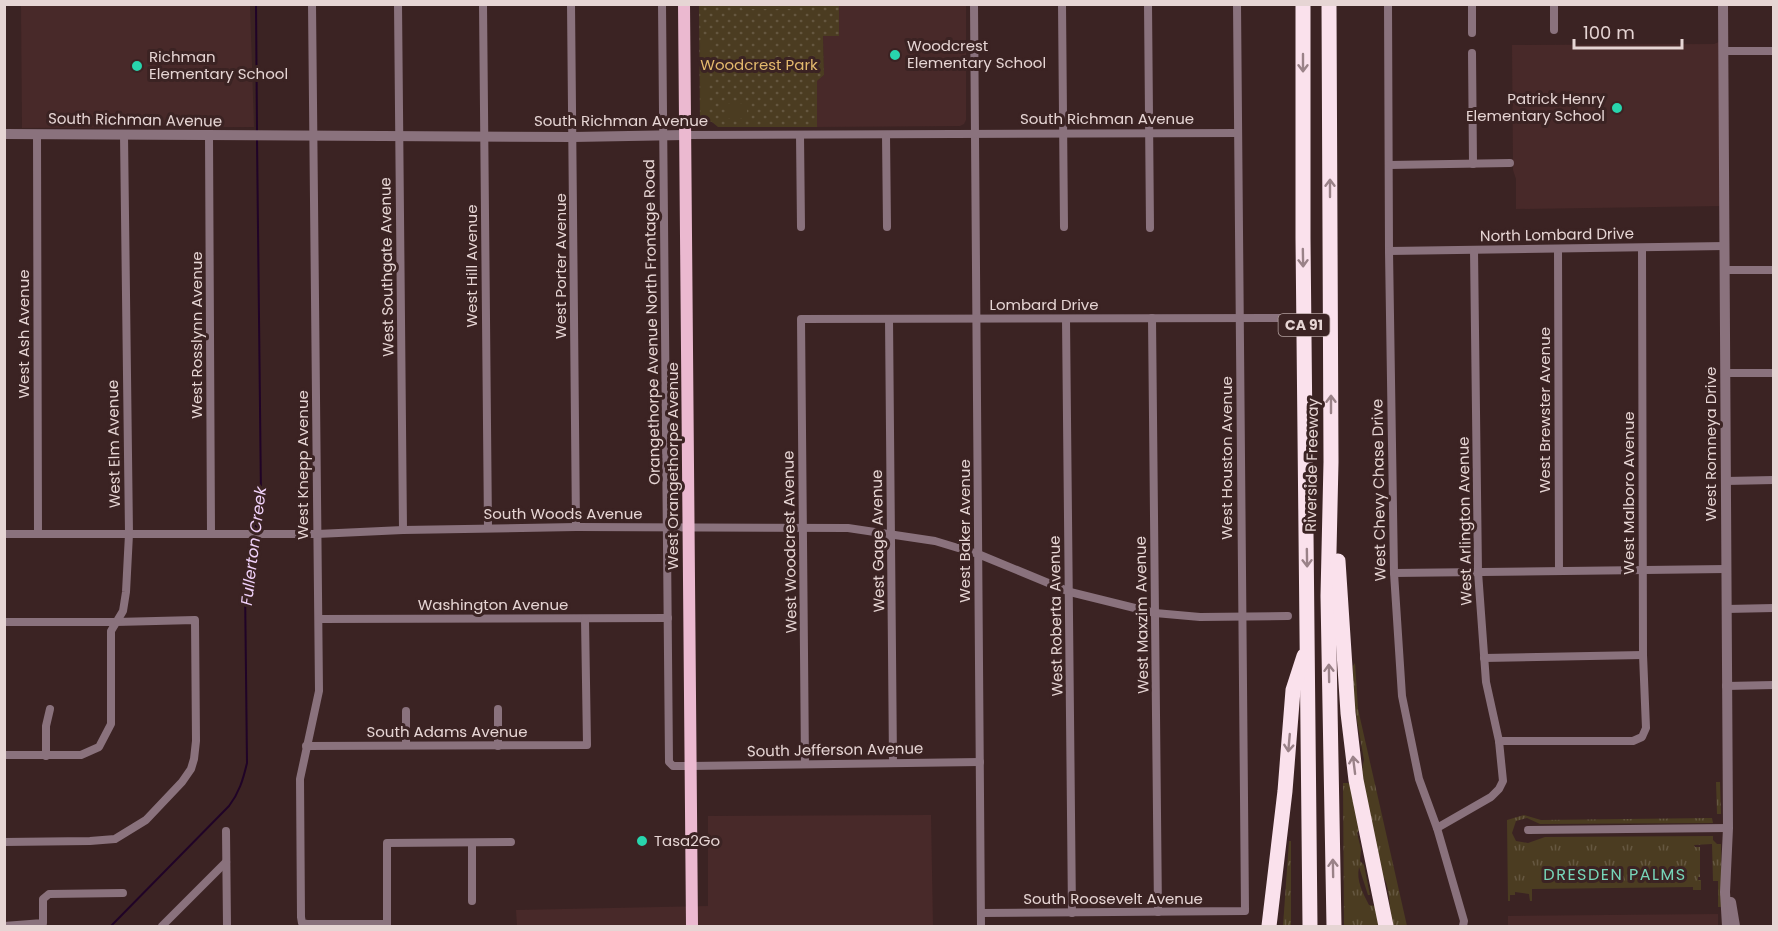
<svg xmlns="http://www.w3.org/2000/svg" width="1778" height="931" font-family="Poppins,sans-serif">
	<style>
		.built { fill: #482929 }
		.grass { fill: url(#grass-tufts) }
		.park { fill: url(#park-dots) }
		.pitch { fill: #4b3c21 }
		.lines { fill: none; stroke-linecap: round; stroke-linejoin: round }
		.stream { stroke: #200327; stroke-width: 2 }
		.minor { stroke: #8a727d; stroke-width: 8 }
		.tertiary { stroke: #8a727d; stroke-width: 10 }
		.primary { stroke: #ebb9d0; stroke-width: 12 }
		.motorway { stroke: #fae1ec; stroke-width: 15 }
		.oneway { stroke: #9a8288 }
		.poi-dot { fill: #28d5ad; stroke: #3b2323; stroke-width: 2 }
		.labels { text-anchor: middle; stroke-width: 6; stroke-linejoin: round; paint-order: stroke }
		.shield { fill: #3b2323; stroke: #b3a09f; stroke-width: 1.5 }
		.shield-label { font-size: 14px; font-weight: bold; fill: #e6d5d4 }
		.poi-label { font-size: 15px; fill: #e6d5d4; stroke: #3b2323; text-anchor: start }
		.park-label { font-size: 15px; fill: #e4b96d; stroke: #3b2323 }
		.street-label { font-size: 15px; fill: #e6d5d4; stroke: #3b2323 }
		.water-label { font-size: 16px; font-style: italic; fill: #f1d2fa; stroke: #3b2323 }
		.neighbourhood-label { font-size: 16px; letter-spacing: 1.5px; fill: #77d6b9; stroke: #3b2323 }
	</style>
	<defs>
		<pattern id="grass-tufts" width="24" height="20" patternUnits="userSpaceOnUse" patternTransform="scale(1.5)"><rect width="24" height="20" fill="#4b3c21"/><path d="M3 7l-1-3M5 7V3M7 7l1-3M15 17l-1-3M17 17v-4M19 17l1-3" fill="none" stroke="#655740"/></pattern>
		<pattern id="park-dots" width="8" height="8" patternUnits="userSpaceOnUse" patternTransform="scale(1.5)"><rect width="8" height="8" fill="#4b3c21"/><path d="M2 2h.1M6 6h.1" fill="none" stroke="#655740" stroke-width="1.8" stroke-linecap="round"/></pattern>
	</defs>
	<rect width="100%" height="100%" fill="#3b2323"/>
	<g class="built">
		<polygon points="21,5 250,5 254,127 22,128"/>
		<polygon points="839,5 966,5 966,120 964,124 960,126 817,127 817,81 824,75 823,36 839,35"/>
		<polygon points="1721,41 1723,206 1516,209 1516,179 1513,170 1512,45 1714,44"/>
		<polygon points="931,815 933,926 517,926 516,910 708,906 708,816"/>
		<polygon points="1718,914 1718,926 1508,926 1508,916"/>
	</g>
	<g class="grass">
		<path d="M1355 663 1358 709 1407 926H1392C1390 914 1390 882 1382 876 1376 849 1356 784 1364 760L1353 698V666Z"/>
		<polygon points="1716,782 1720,782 1721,814 1717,814"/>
		<path d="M1343 783H1351L1360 829 1357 833 1361 849 1360 861 1364 865 1370 895H1368L1359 867C1356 881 1363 893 1369 905L1376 906 1380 926H1344Z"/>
		<polygon points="1524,815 1541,820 1712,818 1713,823 1540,824 1527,818 1516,821 1512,833 1516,841 1528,843 1545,837 1713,836 1713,840 1717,844 1721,844 1722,907 1718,907 1718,881 1713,881 1712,844 1694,845 1695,847 1700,847 1700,877 1698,877 1698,880 1701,880 1701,890 1693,890 1693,887 1532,889 1532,901 1530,901 1529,894 1515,892 1515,895 1510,895 1510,901 1508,901 1507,820"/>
		<polygon points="1289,841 1291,841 1291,926 1283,926"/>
	</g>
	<polygon class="park" points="699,5 839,5 839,36 823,36 824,75 817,81 817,127 718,127 712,122 700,122"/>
	<g class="pitch">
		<polygon points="742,5 742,4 796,5 791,9 742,9"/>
		<polygon points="700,41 709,41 709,119 701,119"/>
		<rect x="726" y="104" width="21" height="14"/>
	</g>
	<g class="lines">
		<g class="stream">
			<polyline points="256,4 257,131"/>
			<polyline points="255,532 261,496 257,139"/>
			<path d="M111 926 229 806C239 793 243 780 247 763L245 585 248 560 254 538"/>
		</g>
		<g class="minor">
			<polyline points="312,4 319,691 300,779 301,917 302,923 307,924 387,924"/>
			<polyline points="398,4 403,530"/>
			<polyline points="483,4 488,528"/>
			<polyline points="571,4 576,527"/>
			<polyline points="662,4 669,762 673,766 690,766 980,762"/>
			<polyline points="974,4 981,926"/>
			<polyline points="1062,4 1064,227"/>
			<polyline points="1148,4 1150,228"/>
			<polyline points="1388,4 1389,251 1394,573 1402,696 1419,779 1437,828 1464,921 1463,926"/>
			<polyline points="1472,4 1472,33"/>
			<polyline points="1554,4 1554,30"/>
			<polyline points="1724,51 1774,51"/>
			<polyline points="1472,53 1473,164"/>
			<polyline points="37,134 38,534"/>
			<polyline points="685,135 1238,133"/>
			<polyline points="800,135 801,227"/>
			<polyline points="886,135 887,227"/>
			<polyline points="209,136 211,533"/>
			<polyline points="1389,165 1510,163"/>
			<polyline points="1558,249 1559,571"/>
			<polyline points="1389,251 1725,246"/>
			<polyline points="1724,270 1774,270"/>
			<polyline points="1152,318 1158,912"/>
			<polyline points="889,319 893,763"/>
			<polyline points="1066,319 1072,913"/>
			<polyline points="1725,373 1774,373"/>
			<polyline points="1726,481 1774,480"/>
			<polyline points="4,534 317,534 403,530 576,527 848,528 935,541 978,554 1070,592 1155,613 1200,617 1288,616"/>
			<polyline points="1394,573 1726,569"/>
			<polyline points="1726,609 1774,608"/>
			<polyline points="319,619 668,618"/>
			<polyline points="4,622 116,622 195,620 196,741 194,759 191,769 182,782 146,820 115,839 90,841 4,842"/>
			<polyline points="1484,658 1643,655"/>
			<polyline points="1726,686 1774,685"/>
			<polyline points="498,709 498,746"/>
			<polyline points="406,711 406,745"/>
			<polyline points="1499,741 1633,741 1642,737 1646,728 1643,655 1642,248"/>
			<polyline points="306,746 587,745 585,619"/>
			<polyline points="4,755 81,755 99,747 111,724 111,631 123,611 126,592 129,534 124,135"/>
			<polyline points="46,756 46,726 50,709"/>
			<polyline points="805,764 801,319 1288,318"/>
			<polyline points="1437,828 1491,797 1499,789 1503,781 1499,741 1486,682 1478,572 1474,250"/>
			<polyline points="1528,830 1728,828"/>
			<polyline points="226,831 227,926"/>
			<polyline points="472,843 472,901"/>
			<polyline points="981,913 1245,911 1237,4"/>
			<polyline points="4,926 43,923 43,899 49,894 123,893"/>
			<polyline points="162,926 226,862"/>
			<polyline points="387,926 387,843 511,842"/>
		</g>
		<g class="tertiary">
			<polyline points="1723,4 1728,828 1725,892 1727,926"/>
			<polyline points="4,134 573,137 685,135"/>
			<polyline points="1731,902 1735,926"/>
		</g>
		<polyline class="primary" points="684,4 692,926"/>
		<g class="motorway">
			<polyline points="1303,4 1303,238 1310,926"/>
			<polyline points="1329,4 1331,462 1328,596 1334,926"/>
			<polyline points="1338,561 1348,713 1356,780 1386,926"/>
			<polyline points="1269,926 1285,791 1293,690 1304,656"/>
		</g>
	</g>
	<defs><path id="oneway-shaft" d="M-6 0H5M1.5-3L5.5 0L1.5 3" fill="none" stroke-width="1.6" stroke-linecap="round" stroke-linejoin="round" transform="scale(1.5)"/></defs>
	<g class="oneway">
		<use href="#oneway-shaft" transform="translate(1303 63) rotate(90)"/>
		<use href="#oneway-shaft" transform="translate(1330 188) rotate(-90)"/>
		<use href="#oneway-shaft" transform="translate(1303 258) rotate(89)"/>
		<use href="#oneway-shaft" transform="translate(1331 404) rotate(-90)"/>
		<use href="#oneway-shaft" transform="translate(1307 558) rotate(89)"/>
		<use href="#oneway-shaft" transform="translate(1329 673) rotate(-91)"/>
		<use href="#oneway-shaft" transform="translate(1289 743) rotate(95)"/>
		<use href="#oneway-shaft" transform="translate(1354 765) rotate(-97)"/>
		<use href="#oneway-shaft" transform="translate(1333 868) rotate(-91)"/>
	</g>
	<g class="poi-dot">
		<circle cx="895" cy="55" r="6"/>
		<circle cx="137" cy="66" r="6"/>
		<circle cx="1617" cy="108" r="6"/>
		<circle cx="642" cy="841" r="6"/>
	</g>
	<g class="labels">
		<rect class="shield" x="1278.5" y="314" width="51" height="22" rx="4.5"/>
		<g class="shield-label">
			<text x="1304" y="330">CA 91</text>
		</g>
		<g class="poi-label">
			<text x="907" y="51">Woodcrest<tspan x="907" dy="17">Elementary School</tspan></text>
			<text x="149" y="62">Richman<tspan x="149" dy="17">Elementary School</tspan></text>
			<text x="1605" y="104" text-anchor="end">Patrick Henry<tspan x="1605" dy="17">Elementary School</tspan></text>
			<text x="654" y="846">Tasa2Go</text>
		</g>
		<g class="park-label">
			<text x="759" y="70">Woodcrest Park</text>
		</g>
		<g class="street-label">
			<text x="1107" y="124">South Richman Avenue</text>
			<text transform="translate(135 120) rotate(1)" y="5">South Richman Avenue</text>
			<text x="621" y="126">South Richman Avenue</text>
			<text transform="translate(1557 235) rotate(-1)" y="5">North Lombard Drive</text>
			<text transform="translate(472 266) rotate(-90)" y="5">West Hill Avenue</text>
			<text transform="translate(561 266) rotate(-90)" y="5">West Porter Avenue</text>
			<text transform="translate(387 267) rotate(-91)" y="5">West Southgate Avenue</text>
			<text x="1044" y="310">Lombard Drive</text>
			<text transform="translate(652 322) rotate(-91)" y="5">Orangethorpe Avenue North Frontage Road</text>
			<text transform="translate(24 334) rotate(-90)" y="5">West Ash Avenue</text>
			<text transform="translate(197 335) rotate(-90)" y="5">West Rosslynn Avenue</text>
			<text transform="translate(1545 410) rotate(-90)" y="5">West Brewster Avenue</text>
			<text transform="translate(114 444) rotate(-91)" y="5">West Elm Avenue</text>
			<text transform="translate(1711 444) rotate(-90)" y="5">West Romneya Drive</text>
			<text transform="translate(1227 458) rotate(-90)" y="5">West Houston Avenue</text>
			<text transform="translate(303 465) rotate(-90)" y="5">West Knepp Avenue</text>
			<text transform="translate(1312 465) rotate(-89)" y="5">Riverside Freeway</text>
			<text transform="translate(673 466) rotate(-90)" y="5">West Orangethorpe Avenue</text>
			<text transform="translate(1379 490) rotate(-91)" y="5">West Chevy Chase Drive</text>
			<text transform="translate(1629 493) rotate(-90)" y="5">West Malboro Avenue</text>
			<text x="563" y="519">South Woods Avenue</text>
			<text transform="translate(1465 521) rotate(-91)" y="5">West Arlington Avenue</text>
			<text transform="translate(965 531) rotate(-90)" y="5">West Baker Avenue</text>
			<text transform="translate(878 541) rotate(-91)" y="5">West Gage Avenue</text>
			<text transform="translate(790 542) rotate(-91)" y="5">West Woodcrest Avenue</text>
			<text x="493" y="610">Washington Avenue</text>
			<text transform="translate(1142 615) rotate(-91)" y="5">West Maxzim Avenue</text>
			<text transform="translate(1056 616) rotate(-91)" y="5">West Roberta Avenue</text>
			<text x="447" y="737">South Adams Avenue</text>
			<text transform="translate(835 750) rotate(-1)" y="5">South Jefferson Avenue</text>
			<text x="1113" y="904">South Roosevelt Avenue</text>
		</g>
		<g class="water-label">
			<text transform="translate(253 546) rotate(-83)" y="6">Fullerton Creek</text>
		</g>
		<g class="neighbourhood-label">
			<text x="1615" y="880">DRESDEN PALMS</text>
		</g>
	</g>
	<rect width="1778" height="931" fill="none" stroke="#e6d5d4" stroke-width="12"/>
	<path d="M1574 39v9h108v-9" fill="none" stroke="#e6d5d4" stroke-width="3"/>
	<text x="1583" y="39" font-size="18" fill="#e6d5d4" stroke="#3b2323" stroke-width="4.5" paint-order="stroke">100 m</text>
</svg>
